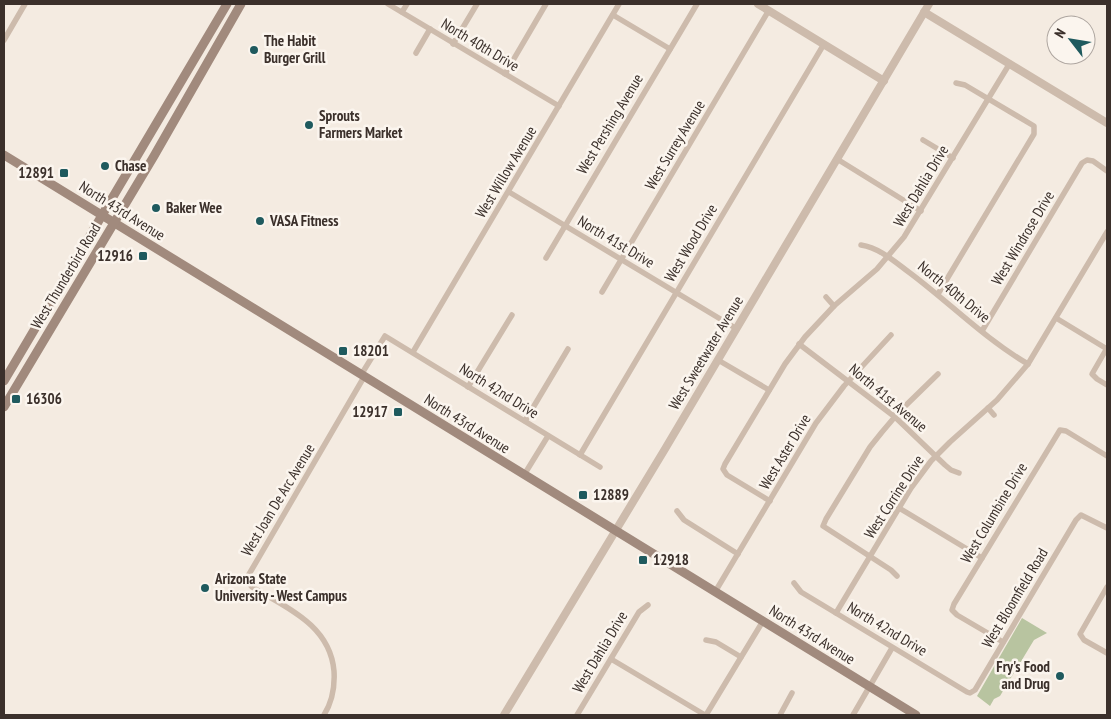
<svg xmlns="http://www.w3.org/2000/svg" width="1111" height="719" font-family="'PT Sans Narrow',sans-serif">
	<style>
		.green { fill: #b8c4a0 }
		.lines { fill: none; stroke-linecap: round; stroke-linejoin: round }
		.minor { stroke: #cdbbac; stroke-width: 5.5 }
		.tertiary { stroke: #cdbbac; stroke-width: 8 }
		.secondary { stroke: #a18a7d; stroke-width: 9 }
		.poi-dot { fill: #1f5a5e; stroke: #fbf5ee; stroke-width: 2 }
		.labels { text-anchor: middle; stroke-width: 5; stroke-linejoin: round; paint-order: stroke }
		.poi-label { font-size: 15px; font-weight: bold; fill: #3b302b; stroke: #fbf5ee; text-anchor: start }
		.street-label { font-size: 15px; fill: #3b302b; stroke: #fbf5ee }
	</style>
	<rect width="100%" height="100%" fill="#f4ebe1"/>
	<polygon class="green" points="1022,618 1047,633 1034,640 1000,696 994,699 990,706 977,696"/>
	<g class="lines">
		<g class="minor">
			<polyline points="388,4 559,106"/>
			<polyline points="402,12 407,4"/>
			<polyline points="613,15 670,49"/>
			<polyline points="4,40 25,4"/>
			<polyline points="453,44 477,4"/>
			<polyline points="416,53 430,29"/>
			<polyline points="505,74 546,4"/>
			<polyline points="923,140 953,158"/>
			<polyline points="837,159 921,211"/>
			<polyline points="509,192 737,329"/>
			<path d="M861 245C880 248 895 262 910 273 950 303 985 339 1028 364"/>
			<polyline points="546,258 697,4"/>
			<polyline points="602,292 769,10"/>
			<polyline points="938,294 1034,134 1034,126 965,85 956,83"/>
			<polyline points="826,297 834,306"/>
			<polyline points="1056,318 1107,349"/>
			<polyline points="982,331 1082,163 1087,160 1093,161 1107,171"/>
			<polyline points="799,344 895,417 945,465 951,470 959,473"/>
			<polyline points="1107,348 1092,374 1097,379 1107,385"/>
			<polyline points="413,352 619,4"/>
			<polyline points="718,360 769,390"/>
			<polyline points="361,375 385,336 600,467"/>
			<polyline points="468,387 512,315"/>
			<polyline points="988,408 994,415"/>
			<polyline points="525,421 568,349"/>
			<polyline points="580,455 824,44"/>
			<polyline points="524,475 548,436"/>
			<polyline points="770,501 727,475 723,469 725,464 785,364 805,337 834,306 877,269 904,237 1010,63"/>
			<polyline points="899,508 982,558"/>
			<polyline points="677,511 684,520 738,554"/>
			<polyline points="897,576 891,570 823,526 826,519 870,447 882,432 899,412 938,374"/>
			<polyline points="794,583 801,592 967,692 970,693 975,690 1076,520 1081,515 1107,528"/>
			<polyline points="1107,587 1080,634 1084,640 1107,653"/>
			<polyline points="715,592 816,423 844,386 891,335"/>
			<polyline points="836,613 911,488 931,461 950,442 997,400 1028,364 1107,232"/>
			<polyline points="706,640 716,642 741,657"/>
			<polyline points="1003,642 957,615 952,610 954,604 1060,430 1066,431 1107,456"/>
			<polyline points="611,659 705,715"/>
			<path d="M324 715C332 702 335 687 334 671 330 625 287 608 252 587L248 582V576L364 377"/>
			<polyline points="577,715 639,612 648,605"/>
			<polyline points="706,715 763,621"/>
			<polyline points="780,715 792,693"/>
			<polyline points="853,715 892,648"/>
		</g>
		<g class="tertiary">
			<polyline points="758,4 884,81"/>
			<polyline points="924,12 1107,123"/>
			<polyline points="504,715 665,449 929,4"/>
		</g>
		<g class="secondary">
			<polyline points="4,155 916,715"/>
			<polyline points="4,381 227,4"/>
			<polyline points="4,407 154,156 241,4"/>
		</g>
	</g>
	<g class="poi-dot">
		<circle cx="254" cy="50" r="5"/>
		<circle cx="309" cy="125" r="5"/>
		<circle cx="105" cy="166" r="5"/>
		<rect x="59" y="168" width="10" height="10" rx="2.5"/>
		<circle cx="156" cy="208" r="5"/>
		<circle cx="260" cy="221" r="5"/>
		<rect x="138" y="251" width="10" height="10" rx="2.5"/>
		<rect x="338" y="346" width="10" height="10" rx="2.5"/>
		<rect x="11" y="394" width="10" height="10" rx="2.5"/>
		<rect x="393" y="407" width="10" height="10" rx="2.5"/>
		<rect x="578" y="490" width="10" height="10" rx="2.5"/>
		<rect x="638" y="555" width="10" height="10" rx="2.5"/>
		<circle cx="205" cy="588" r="5"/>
		<circle cx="1060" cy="676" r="5"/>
	</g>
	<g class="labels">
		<g class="poi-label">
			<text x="264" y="46">The Habit<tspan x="264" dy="17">Burger Grill</tspan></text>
			<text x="319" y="121">Sprouts<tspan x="319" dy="17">Farmers Market</tspan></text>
			<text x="115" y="171">Chase</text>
			<text x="54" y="178" text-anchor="end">12891</text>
			<text x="166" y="213">Baker Wee</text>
			<text x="270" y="226">VASA Fitness</text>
			<text x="133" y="261" text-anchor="end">12916</text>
			<text x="353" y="356">18201</text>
			<text x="26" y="404">16306</text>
			<text x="388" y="417" text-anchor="end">12917</text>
			<text x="593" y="500">12889</text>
			<text x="653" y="565">12918</text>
			<text x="215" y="584">Arizona State<tspan x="215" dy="17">University - West Campus</tspan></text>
			<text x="1050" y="672" text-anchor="end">Fry's Food<tspan x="1050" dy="17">and Drug</tspan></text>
		</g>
		<g class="street-label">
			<text transform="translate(480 45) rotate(31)" y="5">North 40th Drive</text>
			<text transform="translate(610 124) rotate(-59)" y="5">West Pershing Avenue</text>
			<text transform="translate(675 145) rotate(-59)" y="5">West Surrey Avenue</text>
			<text transform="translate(506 172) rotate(-59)" y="5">West Willow Avenue</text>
			<text transform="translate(921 186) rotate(-59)" y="5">West Dahlia Drive</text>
			<text transform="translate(122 211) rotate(32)" y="5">North 43rd Avenue</text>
			<text transform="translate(1023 238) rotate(-59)" y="5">West Windrose Drive</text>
			<text transform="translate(616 242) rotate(31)" y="5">North 41st Drive</text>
			<text transform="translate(691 243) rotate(-59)" y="5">West Wood Drive</text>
			<text transform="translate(66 276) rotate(-59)" y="5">West Thunderbird Road</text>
			<text transform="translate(954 292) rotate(39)" y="5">North 40th Drive</text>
			<text transform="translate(706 353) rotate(-59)" y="5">West Sweetwater Avenue</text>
			<text transform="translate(499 391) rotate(32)" y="5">North 42nd Drive</text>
			<text transform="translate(888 398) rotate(40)" y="5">North 41st Avenue</text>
			<text transform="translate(467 424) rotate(32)" y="5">North 43rd Avenue</text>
			<text transform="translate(785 452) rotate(-59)" y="5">West Aster Drive</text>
			<text transform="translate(894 497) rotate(-57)" y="5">West Corrine Drive</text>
			<text transform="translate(278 500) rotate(-59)" y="5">West Joan De Arc Avenue</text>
			<text transform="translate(994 513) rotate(-59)" y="5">West Columbine Drive</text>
			<text transform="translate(1015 598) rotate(-59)" y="5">West Bloomfield Road</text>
			<text transform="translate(887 629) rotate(31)" y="5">North 42nd Drive</text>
			<text transform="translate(812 635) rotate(32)" y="5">North 43rd Avenue</text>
			<text transform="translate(600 652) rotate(-59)" y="5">West Dahlia Drive</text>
		</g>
	</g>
	<rect width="1111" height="719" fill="none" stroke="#3b302b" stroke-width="10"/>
	<g transform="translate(1071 40) rotate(301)"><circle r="24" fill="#fbf5ee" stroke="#aea6a0"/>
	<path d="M0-4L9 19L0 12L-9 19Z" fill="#1f5a5e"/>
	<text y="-8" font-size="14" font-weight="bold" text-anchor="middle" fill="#3b302b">N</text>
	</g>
</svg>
